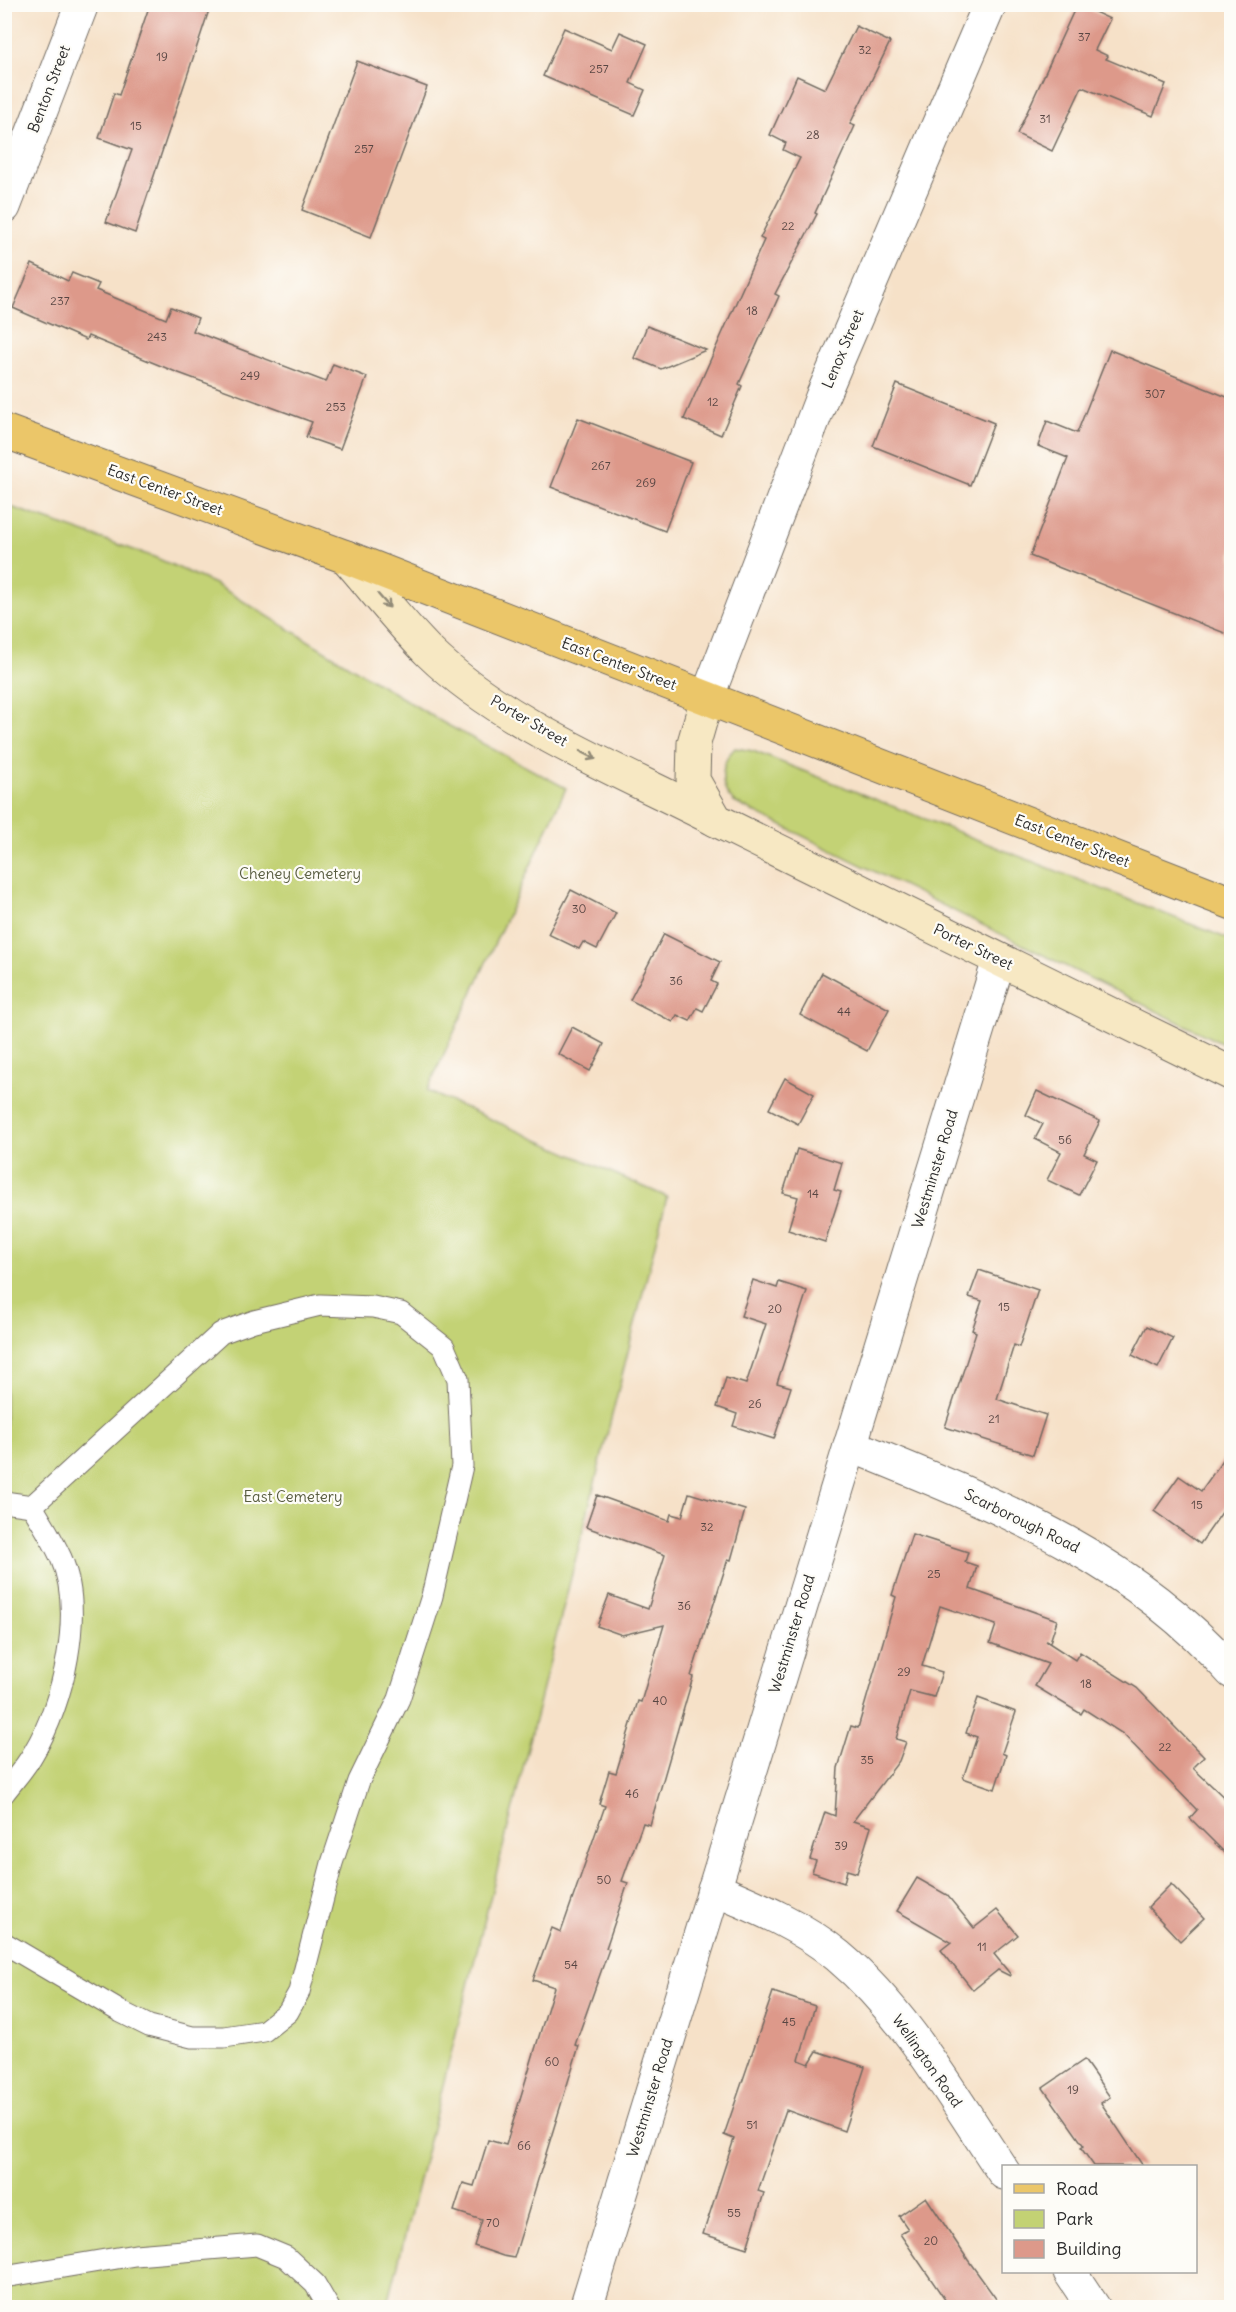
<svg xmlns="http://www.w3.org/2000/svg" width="1236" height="2312" font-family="Delius,sans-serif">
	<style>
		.green { fill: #c3d274; stroke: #777e50; stroke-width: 1.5 }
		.building { fill: #dd998a }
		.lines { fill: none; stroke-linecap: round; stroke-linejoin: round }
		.lane-casing { stroke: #726b62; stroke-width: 23 }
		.street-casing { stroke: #726b62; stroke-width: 35 }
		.secondary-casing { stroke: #726b62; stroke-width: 35 }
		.primary-casing { stroke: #726b62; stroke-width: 35 }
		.lane { stroke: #fff; stroke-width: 21 }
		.street { stroke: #fff; stroke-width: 33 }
		.secondary { stroke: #f7e8c3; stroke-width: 33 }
		.primary { stroke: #ebc669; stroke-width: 33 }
		.oneway { stroke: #918a77 }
		.labels { text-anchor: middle; stroke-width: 4.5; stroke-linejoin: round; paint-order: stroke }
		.number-label { font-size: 12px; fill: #584643 }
		.street-label { font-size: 15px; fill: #2b2b2b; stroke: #fdfcf7 }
		.park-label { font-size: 15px; fill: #595d41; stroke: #fdfcf7 }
	</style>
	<rect width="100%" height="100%" fill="#fdfcf7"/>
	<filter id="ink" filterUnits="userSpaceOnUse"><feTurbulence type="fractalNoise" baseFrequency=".0167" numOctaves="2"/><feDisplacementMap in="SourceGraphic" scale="12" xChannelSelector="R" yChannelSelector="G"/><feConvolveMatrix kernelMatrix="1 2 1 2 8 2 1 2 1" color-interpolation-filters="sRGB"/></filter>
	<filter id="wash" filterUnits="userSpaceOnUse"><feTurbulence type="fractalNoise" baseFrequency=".008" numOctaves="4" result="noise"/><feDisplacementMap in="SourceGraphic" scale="24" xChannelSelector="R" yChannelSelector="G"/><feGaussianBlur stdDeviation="1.35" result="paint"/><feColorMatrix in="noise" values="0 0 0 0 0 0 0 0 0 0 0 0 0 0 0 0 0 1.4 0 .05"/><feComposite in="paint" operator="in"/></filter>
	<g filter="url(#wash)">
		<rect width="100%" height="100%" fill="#f6e1c8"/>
		<g class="green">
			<polygon points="5,505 154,557 215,584 442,722 566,788 427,1091 667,1197 387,2307 5,2308"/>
			<path d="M735 748 753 751 1231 940V1048L734 802C718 788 720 762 735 748Z"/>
		</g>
		<g id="blocks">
			<g class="building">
				<polygon points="150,4 211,4 135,233 106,222 132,150 99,138 114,93 119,95"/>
				<polygon points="1077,4 1110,19 1095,50 1108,56 1106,59 1166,84 1153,116 1082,87 1052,151 1017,134"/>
				<polygon points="856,26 890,42 850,124 855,126 815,213 817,214 775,294 779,296 739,384 742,386 721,435 684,419 764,240 760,238 800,158 783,150 786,143 770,135 797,76 825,89"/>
				<polygon points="564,28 612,49 620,32 647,44 630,83 645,90 634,115 543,76"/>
				<polygon points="357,61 427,87 371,237 302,210"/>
				<polygon points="32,264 68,281 72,273 99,284 96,290 166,319 171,307 198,318 193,331 326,382 333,364 367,377 340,449 306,437 312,422 176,372 88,336 86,340 13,308"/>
				<polygon points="647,326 706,350 661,369 634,358"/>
				<polygon points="1110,350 1232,399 1232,636 1030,556 1068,458 1038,446 1047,421 1077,433"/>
				<polygon points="897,384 994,423 970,485 873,446"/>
				<polygon points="578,418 691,462 665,531 551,487"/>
				<polygon points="571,890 616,913 597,949 583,942 579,949 548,934"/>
				<polygon points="664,934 720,962 711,981 717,984 703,1011 697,1008 690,1021 677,1015 673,1022 630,1000"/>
				<polygon points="822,973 889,1009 867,1051 800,1015"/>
				<polygon points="572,1027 604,1044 590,1071 558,1054"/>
				<polygon points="785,1078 814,1094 798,1124 769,1109"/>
				<polygon points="1037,1091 1100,1121 1084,1154 1097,1160 1079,1195 1047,1180 1061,1152 1035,1139 1043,1124 1026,1115"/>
				<polygon points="797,1149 842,1163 834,1190 841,1192 825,1242 788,1230 798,1197 783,1193"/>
				<polygon points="979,1270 1038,1290 1019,1347 1014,1345 997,1399 1046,1415 1033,1455 945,1427 976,1332 972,1330 982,1301 969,1297"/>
				<polygon points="753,1280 777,1288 779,1282 807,1291 777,1383 791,1387 774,1439 733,1426 737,1414 717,1407 726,1378 746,1384 766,1324 741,1316"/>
				<polygon points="1147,1326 1173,1338 1158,1368 1132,1355"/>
				<polygon points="1232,1447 1232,1498 1200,1544 1154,1511 1179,1476 1201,1491"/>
				<polygon points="689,1493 745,1510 731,1560 728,1559 691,1676 693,1677 650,1825 643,1823 622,1881 628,1883 606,1948 609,1949 575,2045 579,2046 514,2258 503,2256 474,2246 482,2220 454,2211 463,2183 474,2186 488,2140 506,2145 554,1987 533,1980 552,1928 561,1932 605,1806 599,1804 609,1771 616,1773 638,1701 641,1702 664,1625 622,1635 597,1626 609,1595 648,1609 665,1555 586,1527 597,1495 669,1521 671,1514 682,1517"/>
				<polygon points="912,1534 968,1552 965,1562 977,1566 970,1589 1057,1620 1050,1642 1046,1641 1075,1660 1080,1652 1137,1688 1204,1757 1193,1768 1232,1805 1232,1860 1190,1818 1197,1810 1123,1734 1084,1709 1081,1714 1035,1686 1048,1664 990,1643 996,1625 940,1606 922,1666 942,1672 934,1697 910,1691 896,1739 906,1742 899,1761 853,1821 871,1827 857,1873 847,1870 844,1883 812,1872 816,1861 810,1859 825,1812 835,1816 838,1768 851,1726 858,1728 896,1597 892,1595"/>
				<polygon points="978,1698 1016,1712 1002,1753 1006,1755 995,1789 963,1778 977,1737 966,1733"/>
				<polygon points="917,1878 947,1895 974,1928 997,1910 1018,1935 994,1954 1011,1975 1010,1976 998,1970 973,1990 941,1950 951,1942 897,1911"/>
				<polygon points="1171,1884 1204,1918 1180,1941 1148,1907"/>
				<polygon points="773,1992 815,2006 799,2060 809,2064 817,2051 865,2067 844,2131 786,2110 758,2191 764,2193 747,2248 703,2234 734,2139 724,2135"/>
				<polygon points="1084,2060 1110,2097 1101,2103 1143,2166 1094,2166 1081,2148 1084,2146 1043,2088"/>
				<polygon points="926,2197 968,2260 1002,2307 950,2307 900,2234 908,2229 899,2216"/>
			</g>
		</g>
	</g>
	<g filter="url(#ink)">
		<use href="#blocks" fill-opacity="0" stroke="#726b62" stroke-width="1.5"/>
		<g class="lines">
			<g class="lane-casing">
				<g id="lane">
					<polyline points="4,1502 32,1506 221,1333 254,1321 320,1305 373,1307 401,1313 444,1347 458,1379 462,1466 432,1596 399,1699 359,1781 332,1863 299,1992 288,2012 264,2031 224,2037 192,2037 149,2026 121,2012 4,1943"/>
					<path d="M4 1793C14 1780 26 1767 34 1752 63 1704 85 1612 61 1558 53 1540 42 1523 32 1506"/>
					<polyline points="4,2277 135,2255 257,2245 286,2257 315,2284 329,2308"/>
				</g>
			</g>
			<g class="street-casing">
				<g id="street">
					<polyline points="4,207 82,4"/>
					<polyline points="707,698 822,397 990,4"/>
					<path d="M850 1445C991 1503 1128 1554 1232 1672"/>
					<path d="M714 1889C757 1907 802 1926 838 1956 908 2015 953 2098 1004 2173"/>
					<polyline points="1070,2272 1094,2308"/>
					<polyline points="586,2308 999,960"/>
				</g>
			</g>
			<g class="secondary-casing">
				<g id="secondary">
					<path d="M346 557C374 589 400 623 430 653 503 724 625 773 716 820"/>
					<polyline points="707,698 694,743 693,780 716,820 1232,1074"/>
				</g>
			</g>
			<g class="primary-casing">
				<polyline id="primary" points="4,431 346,557 1232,903"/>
			</g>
			<use href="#lane" class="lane"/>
			<use href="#street" class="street"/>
			<use href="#secondary" class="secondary"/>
			<use href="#primary" class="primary"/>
		</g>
		<defs><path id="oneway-shaft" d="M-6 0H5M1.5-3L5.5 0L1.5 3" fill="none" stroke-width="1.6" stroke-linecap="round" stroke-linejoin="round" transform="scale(1.5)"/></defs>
		<g class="oneway">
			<use href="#oneway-shaft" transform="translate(384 601) rotate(49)"/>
			<use href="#oneway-shaft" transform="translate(588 755) rotate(27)"/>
		</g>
	</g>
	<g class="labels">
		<g class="number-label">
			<text x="1084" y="41">37</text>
			<text x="865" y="54">32</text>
			<text x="162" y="61">19</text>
			<text x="599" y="73">257</text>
			<text x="1045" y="123">31</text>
			<text x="136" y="130">15</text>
			<text x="813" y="139">28</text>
			<text x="364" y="153">257</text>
			<text x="788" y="230">22</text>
			<text x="60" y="305">237</text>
			<text x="752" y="315">18</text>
			<text x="157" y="341">243</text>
			<text x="250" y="380">249</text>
			<text x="1155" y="398">307</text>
			<text x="713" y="406">12</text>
			<text x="336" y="411">253</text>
			<text x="601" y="470">267</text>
			<text x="646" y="487">269</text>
			<text x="579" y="913">30</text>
			<text x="676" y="985">36</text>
			<text x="844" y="1016">44</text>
			<text x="1065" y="1144">56</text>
			<text x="813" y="1198">14</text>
			<text x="1004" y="1311">15</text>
			<text x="775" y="1313">20</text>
			<text x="755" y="1408">26</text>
			<text x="994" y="1423">21</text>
			<text x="1197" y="1509">15</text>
			<text x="707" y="1531">32</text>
			<text x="934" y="1578">25</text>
			<text x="684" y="1610">36</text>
			<text x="904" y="1676">29</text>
			<text x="1086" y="1688">18</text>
			<text x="660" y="1705">40</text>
			<text x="1165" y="1751">22</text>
			<text x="867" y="1764">35</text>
			<text x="632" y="1798">46</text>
			<text x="841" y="1850">39</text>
			<text x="604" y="1884">50</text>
			<text x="982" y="1951">11</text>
			<text x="571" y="1969">54</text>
			<text x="789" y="2026">45</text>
			<text x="552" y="2066">60</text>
			<text x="1073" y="2094">19</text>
			<text x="752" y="2129">51</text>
			<text x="524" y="2150">66</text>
			<text x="734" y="2217">55</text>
			<text x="493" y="2227">70</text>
			<text x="931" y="2245">20</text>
		</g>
		<g class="street-label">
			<text transform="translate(49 89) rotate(-69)" y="5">Benton Street</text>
			<text transform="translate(843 349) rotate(-67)" y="5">Lenox Street</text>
			<text transform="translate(165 490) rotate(20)" y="5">East Center Street</text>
			<text transform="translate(619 664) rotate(21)" y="5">East Center Street</text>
			<text transform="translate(529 721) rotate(30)" y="5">Porter Street</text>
			<text transform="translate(1072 841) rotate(21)" y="5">East Center Street</text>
			<text transform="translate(973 947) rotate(26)" y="5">Porter Street</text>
			<text transform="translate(935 1169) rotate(-73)" y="5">Westminster Road</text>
			<text transform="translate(1022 1521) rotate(26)" y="5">Scarborough Road</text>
			<text transform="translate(792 1634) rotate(-73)" y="5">Westminster Road</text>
			<text transform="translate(927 2061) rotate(55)" y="5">Wellington Road</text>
			<text transform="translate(650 2098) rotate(-73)" y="5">Westminster Road</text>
		</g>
		<g class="park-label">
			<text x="300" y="879">Cheney Cemetery</text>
			<text x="293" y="1502">East Cemetery</text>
		</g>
	</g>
	<rect width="1236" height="2312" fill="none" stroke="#fdfcf7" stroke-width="24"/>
	<rect x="1002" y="2165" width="195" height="108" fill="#fdfcf7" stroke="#a9a8a5" stroke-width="1.5"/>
	<rect x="1014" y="2184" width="30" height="9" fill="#ebc669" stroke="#a9a8a5" stroke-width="1.5"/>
	<text x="1056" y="2195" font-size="18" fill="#2b2b2b">Road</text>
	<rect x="1014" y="2210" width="30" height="18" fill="#c3d274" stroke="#a9a8a5" stroke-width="1.5"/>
	<text x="1056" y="2225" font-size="18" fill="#2b2b2b">Park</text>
	<rect x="1014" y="2240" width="30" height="18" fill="#dd998a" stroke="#a9a8a5" stroke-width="1.5"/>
	<text x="1056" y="2255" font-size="18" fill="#2b2b2b">Building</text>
</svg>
